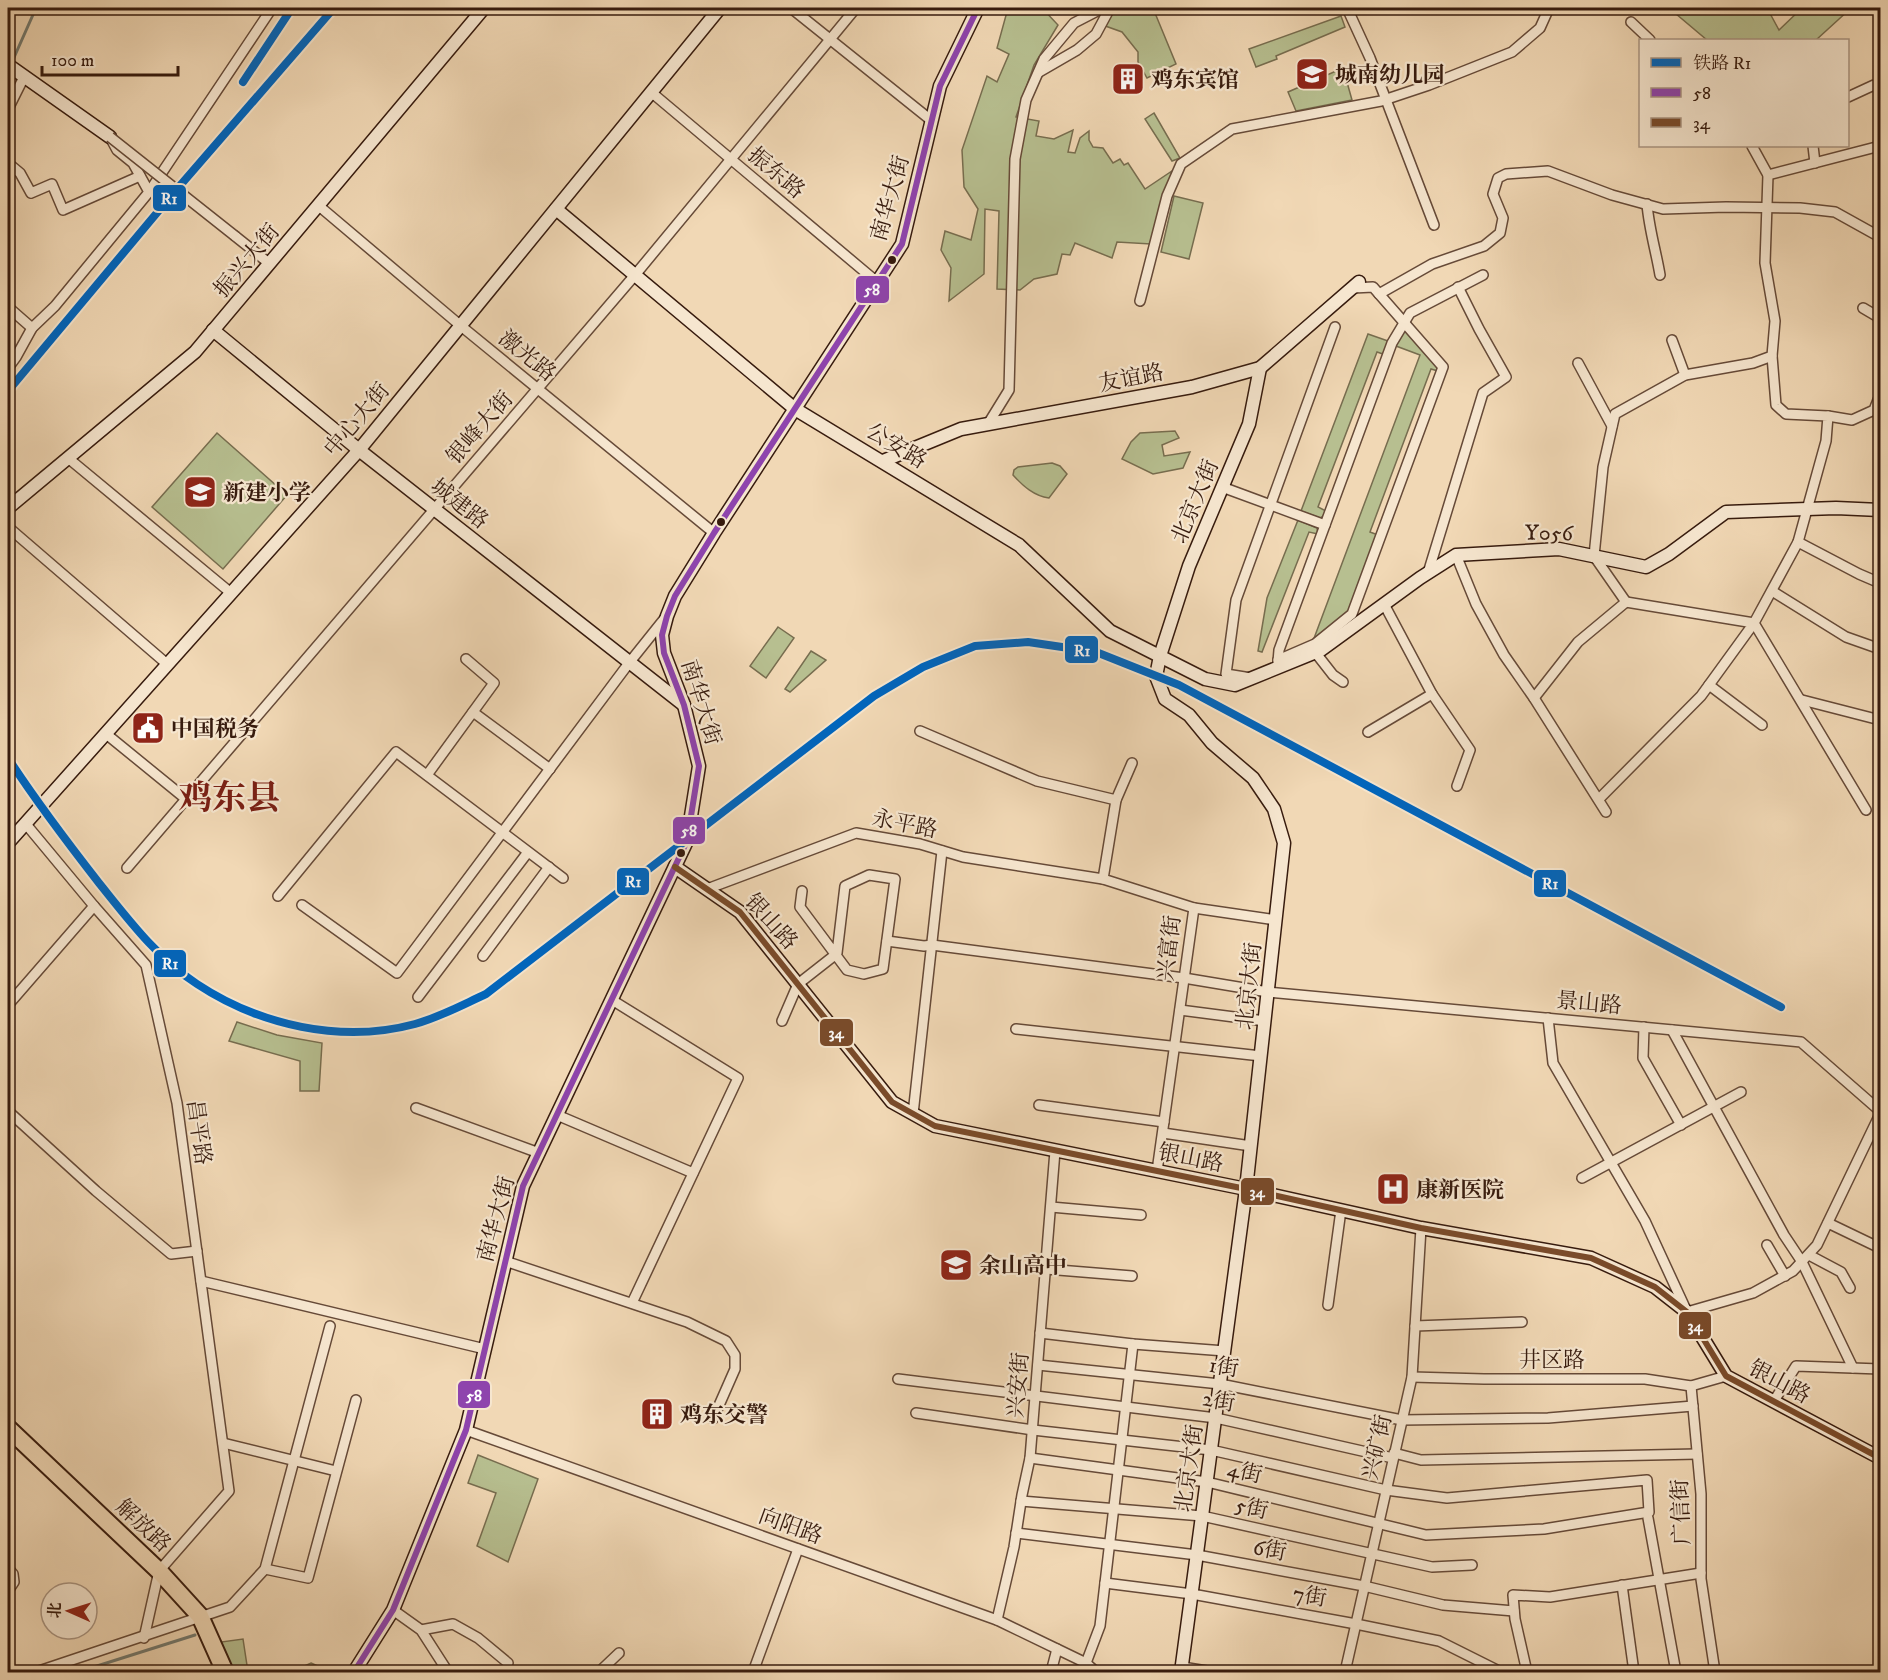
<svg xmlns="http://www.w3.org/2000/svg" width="1888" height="1680" font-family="'IM FELL DW Pica','Noto Serif SC',serif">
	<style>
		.green { fill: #b7bf90; stroke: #776d4f; stroke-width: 1.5 }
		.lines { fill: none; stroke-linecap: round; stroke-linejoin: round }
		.stream { stroke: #737a70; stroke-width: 3 }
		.street-casing { stroke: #664a38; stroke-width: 12 }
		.secondary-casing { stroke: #371b0e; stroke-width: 15 }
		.highway-casing { stroke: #371b0e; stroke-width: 20 }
		.street { stroke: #f6e6cf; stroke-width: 9 }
		.secondary { stroke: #f6e6cf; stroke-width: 12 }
		.highway { stroke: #f1d8b5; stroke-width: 16 }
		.street-bridge-casing { stroke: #664a38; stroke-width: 12; stroke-linecap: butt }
		.street-bridge { stroke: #f6e6cf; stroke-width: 9 }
		.bus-1-casing { stroke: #f6e6cf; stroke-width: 10 }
		.bus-2-casing { stroke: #f6e6cf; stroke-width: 10 }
		.bus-1 { stroke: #8e44ad; stroke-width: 6 }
		.bus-2 { stroke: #7a4b2a; stroke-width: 6 }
		.rail-1-casing { stroke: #f6e6cf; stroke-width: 12 }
		.rail-1 { stroke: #0065bd; stroke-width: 8 }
		.bus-dot { fill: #371b0e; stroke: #f6e6cf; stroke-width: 2 }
		.labels { text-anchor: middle; stroke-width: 4.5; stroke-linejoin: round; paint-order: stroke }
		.poi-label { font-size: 22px; font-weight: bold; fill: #371b0e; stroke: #f6e6cf; text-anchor: start }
		.street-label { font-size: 22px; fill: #371b0e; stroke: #f6e6cf }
		.town-label { font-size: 34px; font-weight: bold; fill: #7a1f14; stroke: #f6e6cf }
		.line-badge { stroke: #f6e6cf; stroke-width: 2 }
		.badge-label { font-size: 16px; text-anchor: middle; font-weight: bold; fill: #fff }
	</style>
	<rect width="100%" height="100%" fill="#f1d8b5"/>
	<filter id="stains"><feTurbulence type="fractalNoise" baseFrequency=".00333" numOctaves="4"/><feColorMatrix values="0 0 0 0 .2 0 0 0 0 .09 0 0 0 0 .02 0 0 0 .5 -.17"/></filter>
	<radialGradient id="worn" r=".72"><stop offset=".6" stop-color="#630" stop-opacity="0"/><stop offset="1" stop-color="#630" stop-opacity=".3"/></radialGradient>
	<g class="green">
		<polygon points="1008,8 1042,8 1058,25 1034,65 1016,117 1039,121 1036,136 1054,139 1073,130 1068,152 1075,153 1080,138 1089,131 1089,140 1093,147 1103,148 1113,163 1120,159 1124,165 1128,163 1145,189 1172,171 1151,244 1117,242 1112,258 1075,243 1070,255 1062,254 1057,274 1034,279 1020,290 997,289 999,211 985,209 984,274 949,301 951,268 941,250 945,231 971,240 978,209 964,187 962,150 987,76 997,82 1009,54 997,48"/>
		<polygon points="1104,8 1145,8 1155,13 1176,64 1147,78 1138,62 1138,52 1122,32 1097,23"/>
		<polygon points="1669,8 1767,8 1779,30 1802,8 1849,8 1850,9 1816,40 1707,40"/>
		<polygon points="1341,16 1345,27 1276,56 1277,59 1256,67 1249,49"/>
		<polygon points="1343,68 1352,100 1296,111 1288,92"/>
		<polygon points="1154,113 1180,158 1172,161 1145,119"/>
		<polygon points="1174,196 1203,203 1189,259 1161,252"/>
		<polygon points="1403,332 1407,332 1435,363 1438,371 1431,369 1370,532 1378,535 1349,612 1313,641 1420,355 1396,346"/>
		<polygon points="1368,334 1388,341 1383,354 1377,352 1318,507 1326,511 1324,516 1320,518 1301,511"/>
		<polygon points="1175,431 1179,438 1162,445 1164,456 1190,452 1183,468 1153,474 1122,459 1131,442 1140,433"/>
		<polygon points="217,433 287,495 223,569 152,507"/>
		<path d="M1052 463 1060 466 1067 474 1049 498C1034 496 1023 486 1013 475L1014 470 1018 467Z"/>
		<polygon points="1298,520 1317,528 1318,534 1309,532 1262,652 1258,651 1267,598"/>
		<polygon points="778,627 794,638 766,678 750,666"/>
		<polygon points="811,651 826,660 790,692 785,689"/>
		<polygon points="237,1022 277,1035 322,1043 319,1091 300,1091 300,1061 229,1041"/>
		<polygon points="478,1455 538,1479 508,1562 477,1546 496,1493 468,1483"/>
		<polygon points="243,1639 248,1672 232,1672 221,1642"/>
		<polygon points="311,1663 331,1672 291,1672"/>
	</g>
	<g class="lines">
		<g class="stream">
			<polyline points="12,62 36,8"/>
			<polyline points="78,1672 195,1635"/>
		</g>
		<g class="street-casing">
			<g id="street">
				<polyline points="791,8 932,121"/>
				<polyline points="1347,8 1370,58 1434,225"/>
				<polyline points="8,14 11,8"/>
				<polyline points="1631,22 1650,40"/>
				<polyline points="1039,72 1077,50 1096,34 1110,8"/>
				<polyline points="651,92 877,282"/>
				<polyline points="1848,97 1874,85"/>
				<polyline points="8,109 24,77"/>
				<polyline points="1813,146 1815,163"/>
				<polyline points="8,163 20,173 31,193 52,184 63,210 140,176"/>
				<polyline points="1768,175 1880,146"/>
				<polyline points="149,192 272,8"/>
				<path d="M1647 204C1649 229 1656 251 1660 275"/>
				<polyline points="319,206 461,326 714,533"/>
				<polyline points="235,236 270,264"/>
				<polyline points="1379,294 1432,264 1484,246 1500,233 1503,218 1493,194 1498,178 1506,174 1548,171 1612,195 1663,209 1726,207 1800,208 1835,212 1880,237"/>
				<polyline points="1140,301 1167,196 1181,164 1232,129 1381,101 1429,85 1512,52 1540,28 1549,8"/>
				<polyline points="8,307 32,328"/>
				<polyline points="1863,308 1880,318"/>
				<polyline points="1672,340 1685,375"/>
				<polyline points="1772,356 1776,405 1786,414 1828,416 1826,441 1798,542 1754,623 1866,810"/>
				<polyline points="1578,363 1612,426"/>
				<polyline points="8,368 16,357 32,328 55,306 149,192 133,163 117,150 110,137"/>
				<polyline points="1828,416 1852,420 1874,410 1880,395"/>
				<polyline points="988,424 1009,390 1015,159 1026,100 1044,59 1074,23 1103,8"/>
				<polyline points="68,458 231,593"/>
				<polyline points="1222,487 1325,525"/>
				<polyline points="8,527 167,664"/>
				<polyline points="1798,542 1859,574 1880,583"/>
				<polyline points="1456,555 1476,604 1504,655 1534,698 1606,812"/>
				<polyline points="1428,573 1483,393 1506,377 1479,329 1458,287"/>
				<polyline points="1772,591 1846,637 1880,649"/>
				<polyline points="1384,604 1432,694 1470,750 1457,786"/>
				<polyline points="1315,652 1333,675 1343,682"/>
				<polyline points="1278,660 1315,644 1352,614 1443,367 1373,287 1353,288"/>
				<polyline points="1278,662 1279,650 1392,343 1410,313 1483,275"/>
				<polyline points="1251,678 1226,674 1236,600 1335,327"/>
				<polyline points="1709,685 1762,725"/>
				<polyline points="1534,698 1578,642 1626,602 1594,556 1603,467 1615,414 1685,375 1753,363 1772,356 1775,321 1765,263 1768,175 1752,146"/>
				<polyline points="1802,700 1880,720"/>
				<polyline points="473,712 550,769"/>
				<polyline points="920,731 1037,781 1116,800"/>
				<polyline points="1368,732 1432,694"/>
				<polyline points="105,733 186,799"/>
				<polyline points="1132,763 1116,800 1103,879 1194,908 1157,1171"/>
				<polyline points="427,775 494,683 466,659"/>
				<polyline points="1599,799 1701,696 1754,623 1626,602"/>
				<polyline points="25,823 94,906 146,965 177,1103 229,1491 159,1571 144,1638"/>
				<polyline points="127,868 635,275 856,8"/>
				<polyline points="707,889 856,833 920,844 963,857 1103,879"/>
				<polyline points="278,896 396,752 563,878"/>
				<polyline points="302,905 397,973 629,663 665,618"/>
				<polyline points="1194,908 1276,920"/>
				<polyline points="887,941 924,946 932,945 1184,978 1268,992 1801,1042 1880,1111"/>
				<polyline points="483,956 549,867"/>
				<polyline points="418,997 528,852"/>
				<polyline points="612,1000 738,1078 632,1303"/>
				<polyline points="8,1005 94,906"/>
				<polyline points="1180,1010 1265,1021"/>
				<polyline points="1548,1018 1553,1063 1645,1221 1687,1312 1753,1293 1793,1271 1817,1245 1880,1114"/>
				<polyline points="782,1021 798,984 835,955 837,953 845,886 869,875 895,879 883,969 864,974 847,970 800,907 802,891"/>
				<polyline points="1644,1027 1643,1058 1681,1125"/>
				<polyline points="1016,1029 1261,1056"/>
				<polyline points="1672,1030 1784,1235 1802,1262 1853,1368"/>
				<polyline points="1039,1105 1164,1122"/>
				<polyline points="416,1108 539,1153"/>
				<polyline points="8,1111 96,1191 171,1254 197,1251"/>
				<polyline points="913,1114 942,851"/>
				<polyline points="557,1115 693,1173"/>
				<polyline points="1163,1133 1251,1146"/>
				<polyline points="1582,1178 1741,1092"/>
				<polyline points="1051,1207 1141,1215"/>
				<polyline points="1828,1223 1880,1248"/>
				<polyline points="1767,1245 1785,1276"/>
				<polyline points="1809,1255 1841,1272 1850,1288"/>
				<polyline points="505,1261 687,1322 726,1341 735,1355 735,1369 713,1419"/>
				<polyline points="1046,1269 1132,1276"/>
				<polyline points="201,1281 485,1349"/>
				<polyline points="1328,1305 1341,1210"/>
				<polyline points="1415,1326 1522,1322"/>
				<polyline points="1040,1333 1133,1344 1225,1351"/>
				<polyline points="1038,1365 1220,1384 1402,1420 1548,1418 1693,1406"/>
				<polyline points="1412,1377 1484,1379 1645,1379 1691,1386"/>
				<polyline points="898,1379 1216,1418 1393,1458"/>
				<polyline points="1774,1401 1796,1366 1880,1369"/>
				<polyline points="916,1413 1033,1430 1211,1450 1386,1490 1447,1498 1647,1480 1649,1512 1544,1529 1426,1535 1207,1482 1030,1458"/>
				<polyline points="466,1430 997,1620 1086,1663 1096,1672"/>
				<polyline points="223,1443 336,1471"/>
				<polyline points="1394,1453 1421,1460 1697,1454"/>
				<polyline points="1021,1501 1202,1516 1432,1567 1472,1565"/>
				<polyline points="1648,1518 1676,1672"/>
				<polyline points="1016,1533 1197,1555 1364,1586 1443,1605 1514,1611"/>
				<polyline points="8,1568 13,1574 14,1582 8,1591"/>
				<polyline points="265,1569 308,1578 356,1400"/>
				<polyline points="1105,1583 1192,1594 1356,1624 1439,1641 1501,1672"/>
				<polyline points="1622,1585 1634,1672"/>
				<polyline points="393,1610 421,1630 448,1672"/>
				<polyline points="997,1620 1014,1547 1022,1495 1030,1458 1055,1151"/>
				<polyline points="421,1630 453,1624 478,1638 508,1663"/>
				<polyline points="1086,1663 1100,1626 1133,1344"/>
				<polyline points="1182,1667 1213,1672"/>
				<polyline points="36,1672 230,1607 265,1569 330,1326"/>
				<polyline points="599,1672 619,1653"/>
				<polyline points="753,1672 798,1549"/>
				<polyline points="1051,1672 1057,1649"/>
				<polyline points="1345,1672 1412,1377 1421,1228"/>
				<polyline points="1527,1672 1515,1619 1513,1595 1550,1597 1701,1573"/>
				<polyline points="1715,1672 1701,1579 1701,1494 1691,1386 1726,1376"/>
			</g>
		</g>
		<g class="secondary-casing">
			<g id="secondary">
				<polyline points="8,65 110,137"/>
				<polyline points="556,209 795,409 1019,545 1110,631 1205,679 1235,685 1321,650 1420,578 1456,555 1559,549 1646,567 1669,554 1726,512 1836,508 1880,510"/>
				<polyline points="213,330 359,450 684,705"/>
				<polyline points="883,461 961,429 1192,387 1260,368 1359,282"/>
				<polyline points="8,508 195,352 484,8"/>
				<polyline points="8,843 359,450 720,8"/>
				<polyline points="675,867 740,912 892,1102 935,1126 1246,1189 1421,1228 1591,1258 1655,1287 1687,1312 1726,1376 1880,1458"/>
				<polyline points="354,1672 393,1610 466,1430 523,1186 687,841 699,766 684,705 664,653 662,635 667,616 675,596 714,533 902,244 940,86 978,8"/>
				<polyline points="1181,1672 1246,1189 1284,843 1274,809 1253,778 1212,743 1189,715 1165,699 1156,676 1160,656 1189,566 1249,424 1260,368"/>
			</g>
		</g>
		<g class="highway-casing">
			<polyline id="highway" points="8,1428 159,1571 200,1616 225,1672"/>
		</g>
		<use href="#street" class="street"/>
		<use href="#secondary" class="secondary"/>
		<use href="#highway" class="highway"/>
		<g class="street-bridge-casing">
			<polyline id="street-bridge" points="110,137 235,236"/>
		</g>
		<use href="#street-bridge" class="street-bridge"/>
		<g class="bus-1-casing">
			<polyline id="bus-1" points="354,1672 393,1610 466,1430 523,1186 687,841 699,766 684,705 664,653 662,635 667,616 675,596 714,533 902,244 940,86 978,8"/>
		</g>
		<g class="bus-2-casing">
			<polyline id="bus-2" points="675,867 740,912 892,1102 935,1126 1246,1189 1421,1228 1591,1258 1655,1287 1687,1312 1726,1376 1880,1458"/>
		</g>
		<use href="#bus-1" class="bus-1"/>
		<use href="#bus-2" class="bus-2"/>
		<g class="rail-1-casing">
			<g id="rail-1">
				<polyline points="243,82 292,8"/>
				<polyline points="8,391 171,196 334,8"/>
				<path d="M8 758C36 801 67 842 99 883 128 919 157 958 197 984 259 1025 341 1044 415 1024 440 1017 462 1005 486 994L874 696 923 667 975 646 1028 642 1096 652 1179 685 1781 1007"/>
			</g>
		</g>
		<use href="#rail-1" class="rail-1"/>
	</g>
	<defs>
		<g id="school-square" transform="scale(1.725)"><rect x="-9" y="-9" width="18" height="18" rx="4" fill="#8f2418" stroke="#f6e6cf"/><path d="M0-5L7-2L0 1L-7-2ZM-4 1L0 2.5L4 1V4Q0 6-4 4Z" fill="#fff"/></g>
		<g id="building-square" transform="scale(1.725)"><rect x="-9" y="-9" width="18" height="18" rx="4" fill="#8f2418" stroke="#f6e6cf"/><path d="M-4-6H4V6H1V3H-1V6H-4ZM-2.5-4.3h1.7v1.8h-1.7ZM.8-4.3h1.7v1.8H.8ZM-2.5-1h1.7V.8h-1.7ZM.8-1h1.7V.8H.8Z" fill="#fff"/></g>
		<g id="civic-square" transform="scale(1.725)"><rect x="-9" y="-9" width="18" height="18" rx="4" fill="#8f2418" stroke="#f6e6cf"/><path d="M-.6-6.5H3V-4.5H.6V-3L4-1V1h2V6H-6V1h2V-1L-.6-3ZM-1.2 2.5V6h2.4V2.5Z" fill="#fff"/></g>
		<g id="hospital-square" transform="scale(1.725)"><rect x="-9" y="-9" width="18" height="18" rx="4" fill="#8f2418" stroke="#f6e6cf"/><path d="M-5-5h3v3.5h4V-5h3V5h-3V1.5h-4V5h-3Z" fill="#fff"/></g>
	</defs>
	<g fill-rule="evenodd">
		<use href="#school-square" x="1312" y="74"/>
		<use href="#building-square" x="1128" y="79"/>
		<use href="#school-square" x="200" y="492"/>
		<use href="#civic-square" x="148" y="728"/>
		<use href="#hospital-square" x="1393" y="1189"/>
		<use href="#school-square" x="956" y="1265"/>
		<use href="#building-square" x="657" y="1414"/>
	</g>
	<g class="bus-dot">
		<circle cx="892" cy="260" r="5"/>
		<circle cx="721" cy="522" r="5"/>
		<circle cx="681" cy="853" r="5"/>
	</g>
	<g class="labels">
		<g class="poi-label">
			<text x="1335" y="82">城南幼儿园</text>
			<text x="1151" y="87">鸡东宾馆</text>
			<text x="223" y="500">新建小学</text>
			<text x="171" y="736">中国税务</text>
			<text x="1416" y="1197">康新医院</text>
			<text x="979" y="1273">余山高中</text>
			<text x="680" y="1422">鸡东交警</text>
		</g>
		<g class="street-label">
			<text transform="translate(777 172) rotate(40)" y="8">振东路</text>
			<text transform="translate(889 198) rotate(-74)" y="8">南华大街</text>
			<text transform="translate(246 260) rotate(-50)" y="8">振兴大街</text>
			<text transform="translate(528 355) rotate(39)" y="8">激光路</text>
			<text transform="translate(1131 377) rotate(-11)" y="8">友谊路</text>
			<text transform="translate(356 419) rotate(-50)" y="8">中心大街</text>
			<text transform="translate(479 427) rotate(-49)" y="8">银峰大街</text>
			<text transform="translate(897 445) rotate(31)" y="8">公安路</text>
			<text transform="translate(1194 501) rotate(-67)" y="8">北京大街</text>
			<text transform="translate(460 503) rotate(38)" y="8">城建路</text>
			<text transform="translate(1549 532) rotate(1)" y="8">Y056</text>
			<text transform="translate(702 702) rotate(73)" y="8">南华大街</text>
			<text transform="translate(905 823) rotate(11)" y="8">永平路</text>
			<text transform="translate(772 921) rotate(48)" y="8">银山路</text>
			<text transform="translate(1168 948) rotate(-83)" y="8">兴富街</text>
			<text transform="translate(1248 986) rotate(-84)" y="8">北京大街</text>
			<text transform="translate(1589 1002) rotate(5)" y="8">景山路</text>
			<text transform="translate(200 1132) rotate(82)" y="8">昌平路</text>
			<text transform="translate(1191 1157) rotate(11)" y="8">银山路</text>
			<text transform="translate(495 1219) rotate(-75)" y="8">南华大街</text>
			<text x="1552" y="1367">井区路</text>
			<text transform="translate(1224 1366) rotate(9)" y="8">1街</text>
			<text transform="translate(1780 1381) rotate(28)" y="8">银山路</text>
			<text transform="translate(1017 1385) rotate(-85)" y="8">兴安街</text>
			<text transform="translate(1219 1400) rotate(10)" y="8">2街</text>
			<text transform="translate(1376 1447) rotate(-77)" y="8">兴矿街</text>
			<text transform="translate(1188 1468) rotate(-82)" y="8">北京大街</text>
			<text transform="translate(1245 1471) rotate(13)" y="8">4街</text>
			<text transform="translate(1252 1507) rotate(13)" y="8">5街</text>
			<text transform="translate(1680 1512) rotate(-92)" y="8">广信街</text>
			<text transform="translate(144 1525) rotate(43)" y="8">解放路</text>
			<text transform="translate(791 1525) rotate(20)" y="8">向阳路</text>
			<text transform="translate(1270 1549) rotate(11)" y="8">6街</text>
			<text transform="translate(1310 1595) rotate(10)" y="8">7街</text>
		</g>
		<g class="town-label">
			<text x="229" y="809">鸡东县</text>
		</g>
	</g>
	<g class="line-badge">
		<rect x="152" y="184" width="35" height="28" rx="6" fill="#0065bd"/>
		<rect x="855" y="275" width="35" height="29" rx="6" fill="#8e44ad"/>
		<rect x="1064" y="635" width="35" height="29" rx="6" fill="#0065bd"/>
		<rect x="672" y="816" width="34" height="29" rx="6" fill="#8e44ad"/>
		<rect x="616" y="867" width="34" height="29" rx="6" fill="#0065bd"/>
		<rect x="1533" y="869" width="34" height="29" rx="6" fill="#0065bd"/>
		<rect x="153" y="949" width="34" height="29" rx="6" fill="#0065bd"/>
		<rect x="819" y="1018" width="35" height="29" rx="6" fill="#7a4b2a"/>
		<rect x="1240" y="1177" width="35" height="29" rx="6" fill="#7a4b2a"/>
		<rect x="1678" y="1311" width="34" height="29" rx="6" fill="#7a4b2a"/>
		<rect x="457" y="1380" width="34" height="29" rx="6" fill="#8e44ad"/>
	</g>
	<g class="badge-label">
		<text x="169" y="204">R1</text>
		<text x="872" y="295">58</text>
		<text x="1082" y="656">R1</text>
		<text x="689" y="836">58</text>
		<text x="633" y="887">R1</text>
		<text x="1550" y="889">R1</text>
		<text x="170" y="969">R1</text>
		<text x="836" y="1038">34</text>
		<text x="1257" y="1197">34</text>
		<text x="1695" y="1331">34</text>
		<text x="474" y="1401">58</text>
	</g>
	<rect width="1888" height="1680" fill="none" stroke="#f1d8b5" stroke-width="30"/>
	<rect x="9" y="9" width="1870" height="1662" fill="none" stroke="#371b0e" stroke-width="3"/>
	<rect x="15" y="15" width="1858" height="1650" fill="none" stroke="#371b0e" stroke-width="1.5"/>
	<rect x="1639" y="39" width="210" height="108" fill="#f6e6cf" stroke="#aa9582" stroke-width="1.5"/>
	<rect x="1651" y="58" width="30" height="9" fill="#0065bd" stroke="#aa9582" stroke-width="1.5"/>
	<text x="1693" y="69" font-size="18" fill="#371b0e">铁路 R1</text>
	<rect x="1651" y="88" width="30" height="9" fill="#8e44ad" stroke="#aa9582" stroke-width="1.5"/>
	<text x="1693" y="99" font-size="18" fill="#371b0e">58</text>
	<rect x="1651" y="118" width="30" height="9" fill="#7a4b2a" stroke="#aa9582" stroke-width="1.5"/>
	<text x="1693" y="129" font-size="18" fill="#371b0e">34</text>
	<g transform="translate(69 1611) rotate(273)"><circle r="28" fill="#f6e6cf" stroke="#aa9582" stroke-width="1.5"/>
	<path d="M0-4.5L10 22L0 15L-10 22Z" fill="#8f2418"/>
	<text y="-9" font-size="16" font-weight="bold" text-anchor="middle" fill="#371b0e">北</text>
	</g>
	<path d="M42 66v9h136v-9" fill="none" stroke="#371b0e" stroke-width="3"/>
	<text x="51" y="66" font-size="18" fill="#371b0e" stroke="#f6e6cf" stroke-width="4.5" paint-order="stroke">100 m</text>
	<rect width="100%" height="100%" filter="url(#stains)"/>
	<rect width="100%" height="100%" fill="url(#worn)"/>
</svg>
